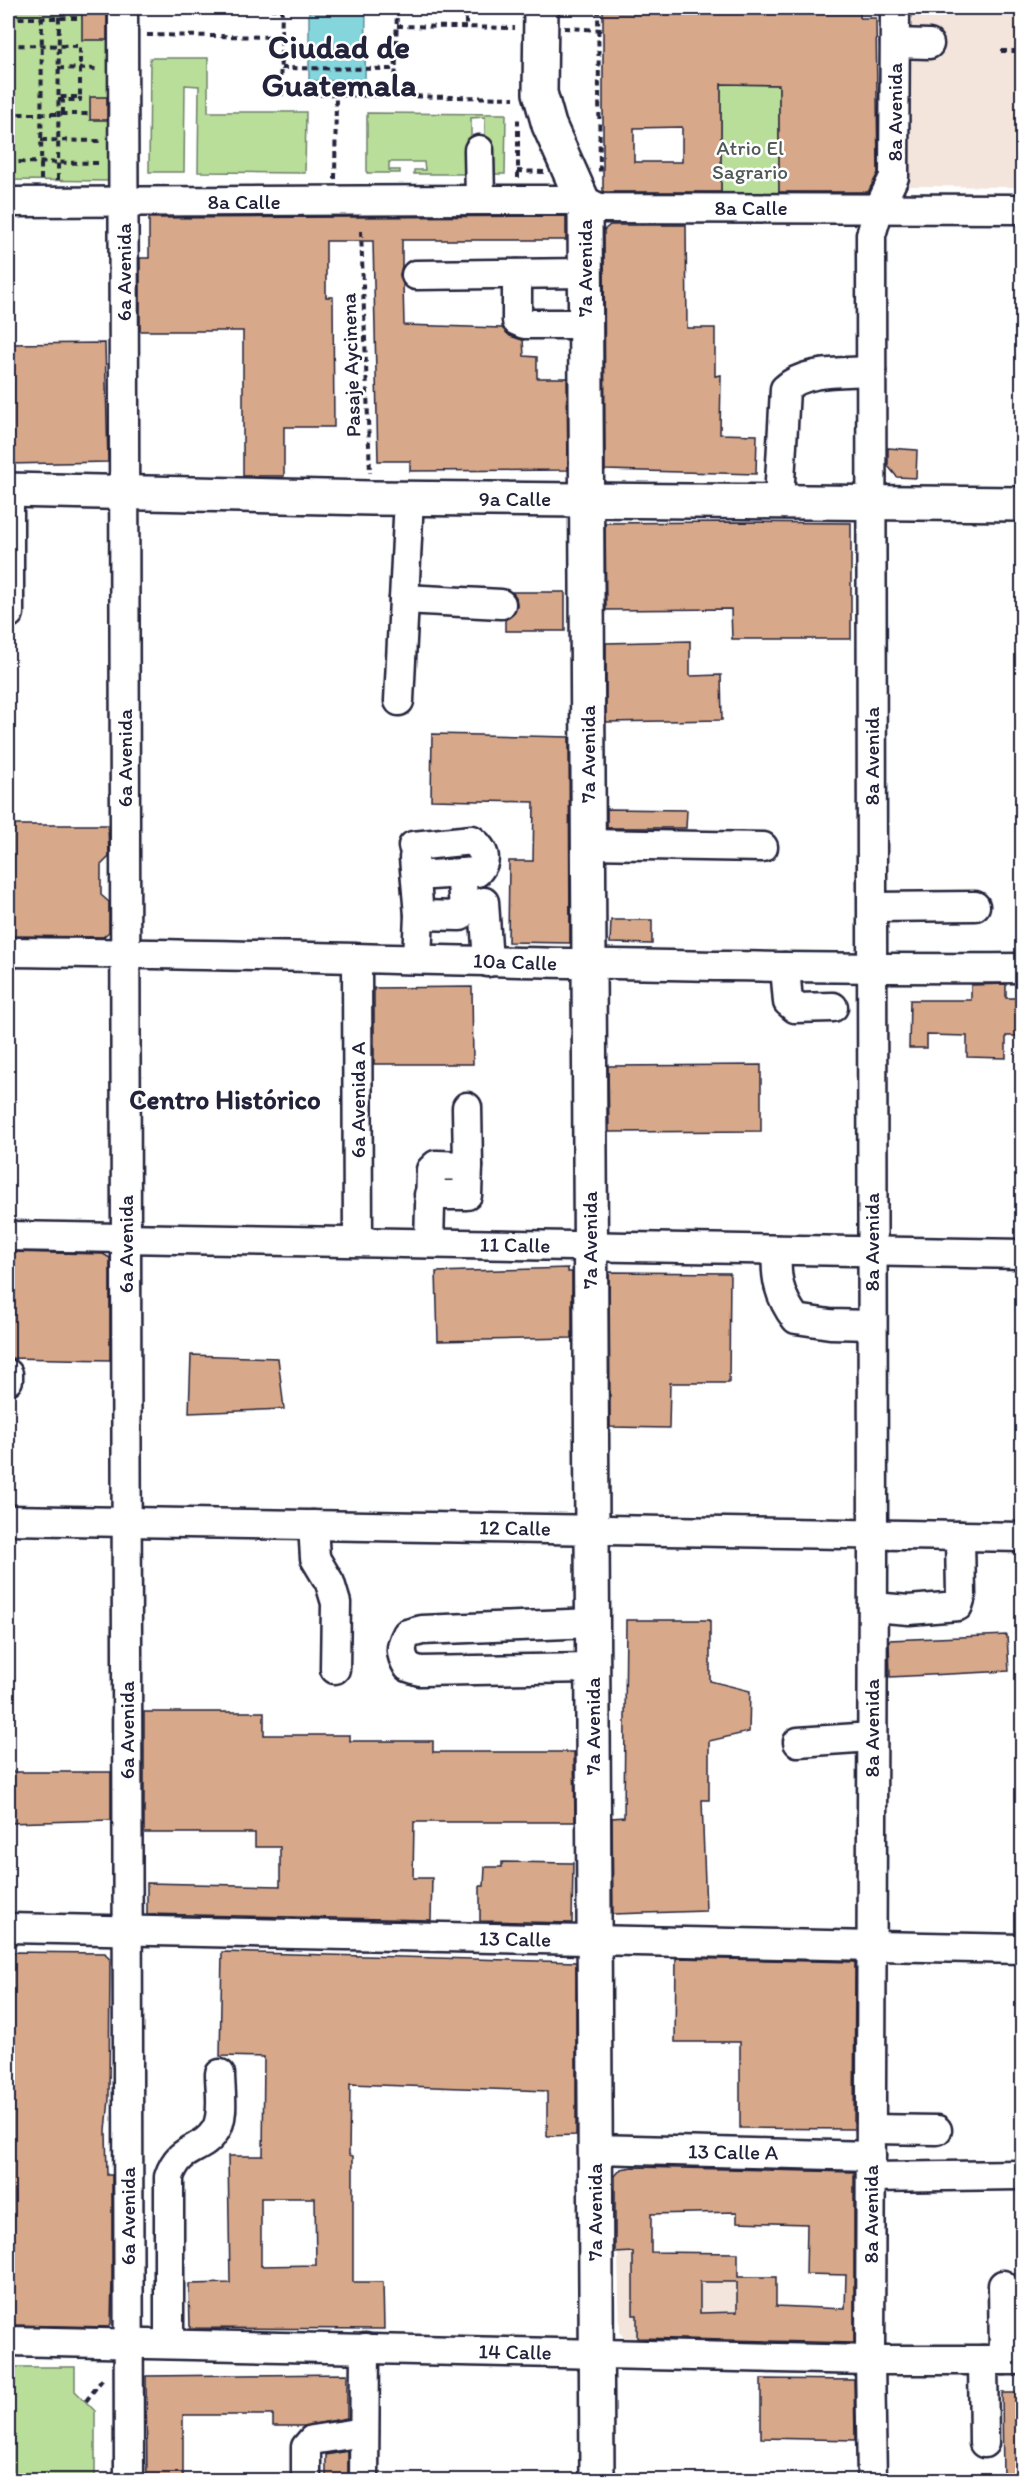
<svg xmlns="http://www.w3.org/2000/svg" width="1030" height="2488" font-family="Itim,sans-serif">
	<style>
		.built { fill: #f3e5dc }
		.green { fill: #b9de99; stroke: #6e806a; stroke-width: 1.5 }
		.water { fill: #84d5dc; stroke: #5d8d9c; stroke-width: 1.5 }
		.building { fill: #d7a889; stroke: #22223b; stroke-width: 1.5; fill-rule: evenodd }
		.lines { fill: none; stroke-linecap: round; stroke-linejoin: round }
		.minor-casing { stroke: #22223b; stroke-width: 33 }
		.major-casing { stroke: #22223b; stroke-width: 38 }
		.path { stroke: #22223b; stroke-width: 4; stroke-dasharray: 6 4.5; stroke-linecap: butt }
		.minor { stroke: #fff; stroke-width: 28 }
		.major { stroke: #fff; stroke-width: 33 }
		.labels { text-anchor: middle; stroke-width: 5; stroke-linejoin: round; paint-order: stroke }
		.street-label { font-size: 21px; fill: #22223b; stroke: #fff }
		.park-label { font-size: 21px; fill: #4f5a57; stroke: #fff }
		.district-label { font-size: 27px; font-weight: bold; fill: #22223b; stroke: #fff }
		.town-label { font-size: 33px; font-weight: bold; fill: #22223b; stroke: #fff }
	</style>
	<rect width="100%" height="100%" fill="#fff"/>
	<filter id="ink" filterUnits="userSpaceOnUse"><feTurbulence type="fractalNoise" baseFrequency=".0167" numOctaves="2"/><feDisplacementMap in="SourceGraphic" scale="12" xChannelSelector="R" yChannelSelector="G"/><feConvolveMatrix kernelMatrix="1 2 1 2 8 2 1 2 1" color-interpolation-filters="sRGB"/></filter>
	<g filter="url(#ink)">
		<g class="built">
			<polygon points="910,8 1022,8 1022,187 909,186"/>
			<polygon points="694,2252 693,2282 737,2282 737,2341 625,2339 620,2333 618,2253"/>
		</g>
		<g class="green">
			<polygon points="8,8 116,8 115,181 8,180"/>
			<polygon points="150,58 208,58 208,112 306,112 305,173 198,172 199,86 185,85 184,172 149,172"/>
			<polygon points="721,84 779,85 779,194 721,194"/>
			<polygon points="367,113 506,114 505,174 485,174 485,117 471,118 471,174 414,174 414,170 425,170 424,162 389,162 389,170 400,170 400,173 367,173"/>
			<polygon points="8,2367 75,2367 75,2391 95,2411 95,2480 8,2480"/>
		</g>
		<polygon class="water" points="309,8 366,8 365,81 309,81"/>
		<g class="building">
			<rect x="82" y="8" width="25" height="32"/>
			<path d="M603 8H860V18H876L878 173 868 192H779V85L721 84V192H603ZM682 127V162H634V128Z"/>
			<rect x="90" y="97" width="17" height="23"/>
			<polygon points="566,216 566,240 402,240 402,266 400,275 403,284 404,325 502,328 510,336 523,340 524,356 537,357 537,378 567,378 568,470 410,471 410,461 378,461 373,241 326,241 326,297 333,297 334,427 284,427 284,476 243,476 243,331 140,331 140,258 149,258 149,218"/>
			<polygon points="610,225 686,225 687,328 715,328 715,376 721,375 720,434 757,435 756,474 605,470 604,230"/>
			<polygon points="105,343 108,462 8,464 8,344"/>
			<polygon points="888,448 917,450 916,478 897,477 888,466"/>
			<polygon points="728,522 851,523 851,639 732,639 731,609 606,610 605,523"/>
			<polygon points="512,592 565,592 565,631 505,631 505,620 514,613 517,605 516,597"/>
			<polygon points="690,641 690,676 721,675 722,720 606,722 606,643"/>
			<polygon points="432,734 569,737 570,943 508,942 509,861 533,861 534,802 431,800"/>
			<polygon points="607,809 687,810 686,828 607,828"/>
			<polygon points="8,825 108,825 109,857 101,865 101,895 109,902 109,932 103,937 8,936"/>
			<polygon points="611,920 652,920 652,944 610,943"/>
			<polygon points="1006,984 1006,998 1023,998 1023,1036 1006,1036 1006,1058 967,1057 967,1036 927,1035 927,1048 909,1048 910,1000 971,1000 971,985"/>
			<polygon points="472,987 473,1064 374,1064 374,988"/>
			<polygon points="761,1065 761,1131 609,1132 608,1066"/>
			<polygon points="8,1252 103,1254 110,1258 110,1360 8,1358"/>
			<polygon points="568,1268 568,1272 572,1272 572,1338 438,1341 436,1272"/>
			<polygon points="609,1272 730,1273 729,1383 670,1383 669,1428 610,1427"/>
			<polygon points="191,1355 278,1358 284,1409 189,1413"/>
			<polygon points="626,1620 710,1620 710,1681 750,1691 749,1732 709,1741 709,1800 702,1800 706,1911 613,1914 612,1818 624,1817"/>
			<polygon points="1007,1635 1009,1671 890,1677 889,1640"/>
			<polygon points="144,1712 264,1712 264,1735 350,1735 350,1741 433,1741 433,1752 574,1752 575,1822 414,1822 413,1878 432,1878 431,1920 147,1914 147,1883 280,1886 280,1847 255,1847 255,1833 144,1833"/>
			<polygon points="8,1772 111,1772 111,1820 8,1823"/>
			<polygon points="502,1862 573,1863 572,1923 480,1921 480,1886 484,1886 485,1867 502,1867"/>
			<polygon points="8,1952 105,1953 110,1960 109,2099 106,2131 107,2175 112,2175 112,2277 111,2324 108,2327 8,2325 8,2097 12,2097 13,2061 8,2061"/>
			<path d="M222 1952 576 1962V2135L547 2136V2091L350 2084 349 2155 353 2156V2282H383L384 2329 190 2328 189 2284 230 2283 228 2156H263L264 2057 220 2056ZM261 2198H315L316 2265 261 2266Z"/>
			<polygon points="676,1958 855,1962 854,2129 740,2128 740,2042 675,2042"/>
			<path d="M633 2167 854 2172V2343L637 2338V2315H633V2252L615 2253V2176L621 2169ZM737 2212V2222L807 2224 806 2274 846 2275 845 2309 776 2306V2277H738V2253L651 2252V2214ZM700 2282H737V2312L700 2313Z"/>
			<polygon points="347,2374 347,2418 305,2426 273,2426 273,2415 183,2415 183,2481 147,2481 146,2376"/>
			<polygon points="761,2379 854,2380 855,2440 761,2438"/>
			<polygon points="1002,2393 1023,2393 1023,2481 1003,2481"/>
			<polygon points="348,2451 348,2481 326,2481 326,2455"/>
		</g>
		<g class="lines">
			<g class="minor-casing">
				<g id="minor">
					<polyline points="123,8 129,2480"/>
					<polyline points="895,43 929,44"/>
					<polyline points="479,150 480,200 582,200 599,208 1022,209"/>
					<polyline points="8,202 480,200"/>
					<polyline points="517,274 517,321 524,324 585,324"/>
					<polyline points="416,275 585,273"/>
					<polyline points="9,490 9,613"/>
					<path d="M779 500 785 389C805 369 844 373 871 371"/>
					<polyline points="404,599 501,604"/>
					<polyline points="399,701 409,498"/>
					<polyline points="588,844 763,847"/>
					<path d="M413 846 472 840C484 850 489 859 477 872L416 876"/>
					<polyline points="414,858 419,915 417,958"/>
					<polyline points="484,902 488,962"/>
					<polyline points="873,907 975,906"/>
					<polyline points="419,915 460,916 464,907 461,873"/>
					<path d="M8 952C346 955 684 970 1022 968"/>
					<polyline points="357,959 358,1241"/>
					<polyline points="785,967 788,1002 795,1008 833,1007"/>
					<polyline points="429,1195 467,1195 468,1166"/>
					<polyline points="8,1236 1022,1254"/>
					<polyline points="429,1243 431,1170 436,1165 468,1166 467,1107"/>
					<path d="M777 1250C775 1277 779 1297 796 1319L830 1324 872 1325"/>
					<polyline points="8,1380 8,1374"/>
					<polyline points="8,1520 1022,1537"/>
					<polyline points="313,1525 315,1558 330,1583 336,1603 335,1669"/>
					<polyline points="873,1607 909,1610 958,1606 961,1596 960,1536"/>
					<path d="M592 1668 420 1671 408 1667C400 1654 400 1647 407 1634L422 1630 593 1623"/>
					<polyline points="798,1742 872,1737"/>
					<polyline points="8,1928 1022,1949"/>
					<polyline points="871,2129 937,2130"/>
					<polyline points="595,2149 871,2156"/>
					<polyline points="871,2177 1020,2175"/>
					<polyline points="1003,2285 1004,2360"/>
					<polyline points="8,2341 870,2360 1022,2360"/>
					<path d="M169 2344V2177C180 2144 201 2153 215 2131 225 2117 220 2090 220 2074"/>
					<polyline points="983,2360 984,2443"/>
					<polyline points="306,2480 306,2447 312,2440 364,2432"/>
					<polyline points="364,2480 365,2348"/>
					<polyline points="872,2480 870,2360 873,1557 871,235 879,208 894,177 895,8"/>
				</g>
			</g>
			<g class="major-casing">
				<g id="major">
					<polyline points="541,8 540,93 549,125 585,206 597,2480"/>
					<polyline points="8,490 371,498 1022,504"/>
				</g>
			</g>
			<g class="path">
				<polyline points="282,8 280,94 395,96 397,8"/>
				<polyline points="466,8 466,27"/>
				<polyline points="598,8 600,172"/>
				<polyline points="145,9 282,9"/>
				<polyline points="8,18 82,18"/>
				<polyline points="397,26 515,28"/>
				<polyline points="564,28 603,30"/>
				<polyline points="147,35 281,37"/>
				<polyline points="8,45 80,46 80,97 58,97"/>
				<polyline points="1001,51 1022,51"/>
				<polyline points="58,68 100,69"/>
				<polyline points="281,68 395,69"/>
				<polyline points="395,96 514,98"/>
				<polyline points="58,100 80,100 80,97"/>
				<polyline points="8,114 90,114"/>
				<polyline points="63,114 63,100"/>
				<polyline points="41,140 100,141"/>
				<polyline points="8,162 100,163"/>
				<polyline points="517,171 544,172"/>
				<polyline points="518,178 518,116"/>
				<polyline points="335,179 336,95"/>
				<polyline points="41,180 42,8"/>
				<polyline points="58,180 59,8"/>
				<polyline points="361,231 370,473"/>
				<polyline points="86,2401 105,2376"/>
			</g>
			<use href="#minor" class="minor"/>
			<use href="#major" class="major"/>
		</g>
	</g>
	<g class="labels">
		<g class="street-label">
			<text transform="translate(895 112) rotate(-90)" y="7">8a Avenida</text>
			<text x="244" y="209">8a Calle</text>
			<text x="751" y="215">8a Calle</text>
			<text transform="translate(585 268) rotate(-90)" y="7">7a Avenida</text>
			<text transform="translate(124 272) rotate(-90)" y="7">6a Avenida</text>
			<text transform="translate(351 365) rotate(-92)" y="7">Pasaje Aycinena</text>
			<text x="515" y="506">9a Calle</text>
			<text transform="translate(588 754) rotate(-90)" y="7">7a Avenida</text>
			<text transform="translate(872 756) rotate(-90)" y="7">8a Avenida</text>
			<text transform="translate(125 758) rotate(-90)" y="7">6a Avenida</text>
			<text transform="translate(515 962) rotate(2)" y="7">10a Calle</text>
			<text transform="translate(358 1100) rotate(-90)" y="7">6a Avenida A</text>
			<text transform="translate(590 1240) rotate(-90)" y="7">7a Avenida</text>
			<text transform="translate(872 1242) rotate(-90)" y="7">8a Avenida</text>
			<text transform="translate(126 1244) rotate(-90)" y="7">6a Avenida</text>
			<text transform="translate(515 1245) rotate(1)" y="7">11 Calle</text>
			<text transform="translate(515 1528) rotate(1)" y="7">12 Calle</text>
			<text transform="translate(593 1726) rotate(-90)" y="7">7a Avenida</text>
			<text transform="translate(872 1728) rotate(-90)" y="7">8a Avenida</text>
			<text transform="translate(127 1730) rotate(-90)" y="7">6a Avenida</text>
			<text transform="translate(515 1939) rotate(1)" y="7">13 Calle</text>
			<text transform="translate(733 2152) rotate(1)" y="7">13 Calle A</text>
			<text transform="translate(595 2212) rotate(-90)" y="7">7a Avenida</text>
			<text transform="translate(871 2214) rotate(-90)" y="7">8a Avenida</text>
			<text transform="translate(128 2216) rotate(-90)" y="7">6a Avenida</text>
			<text transform="translate(515 2352) rotate(1)" y="7">14 Calle</text>
		</g>
		<g class="park-label">
			<text x="750" y="155">Atrio El<tspan x="750" dy="24">Sagrario</tspan></text>
		</g>
		<g class="district-label">
			<text x="225" y="1109">Centro Histórico</text>
		</g>
		<g class="town-label">
			<text x="339" y="58">Ciudad de<tspan x="339" dy="38">Guatemala</tspan></text>
		</g>
	</g>
	<rect width="1030" height="2488" fill="none" stroke="#fff" stroke-width="30"/>
	<rect x="15" y="15" width="1000" height="2458" fill="none" stroke="#22223b" stroke-width="2" filter="url(#ink)"/>
</svg>
